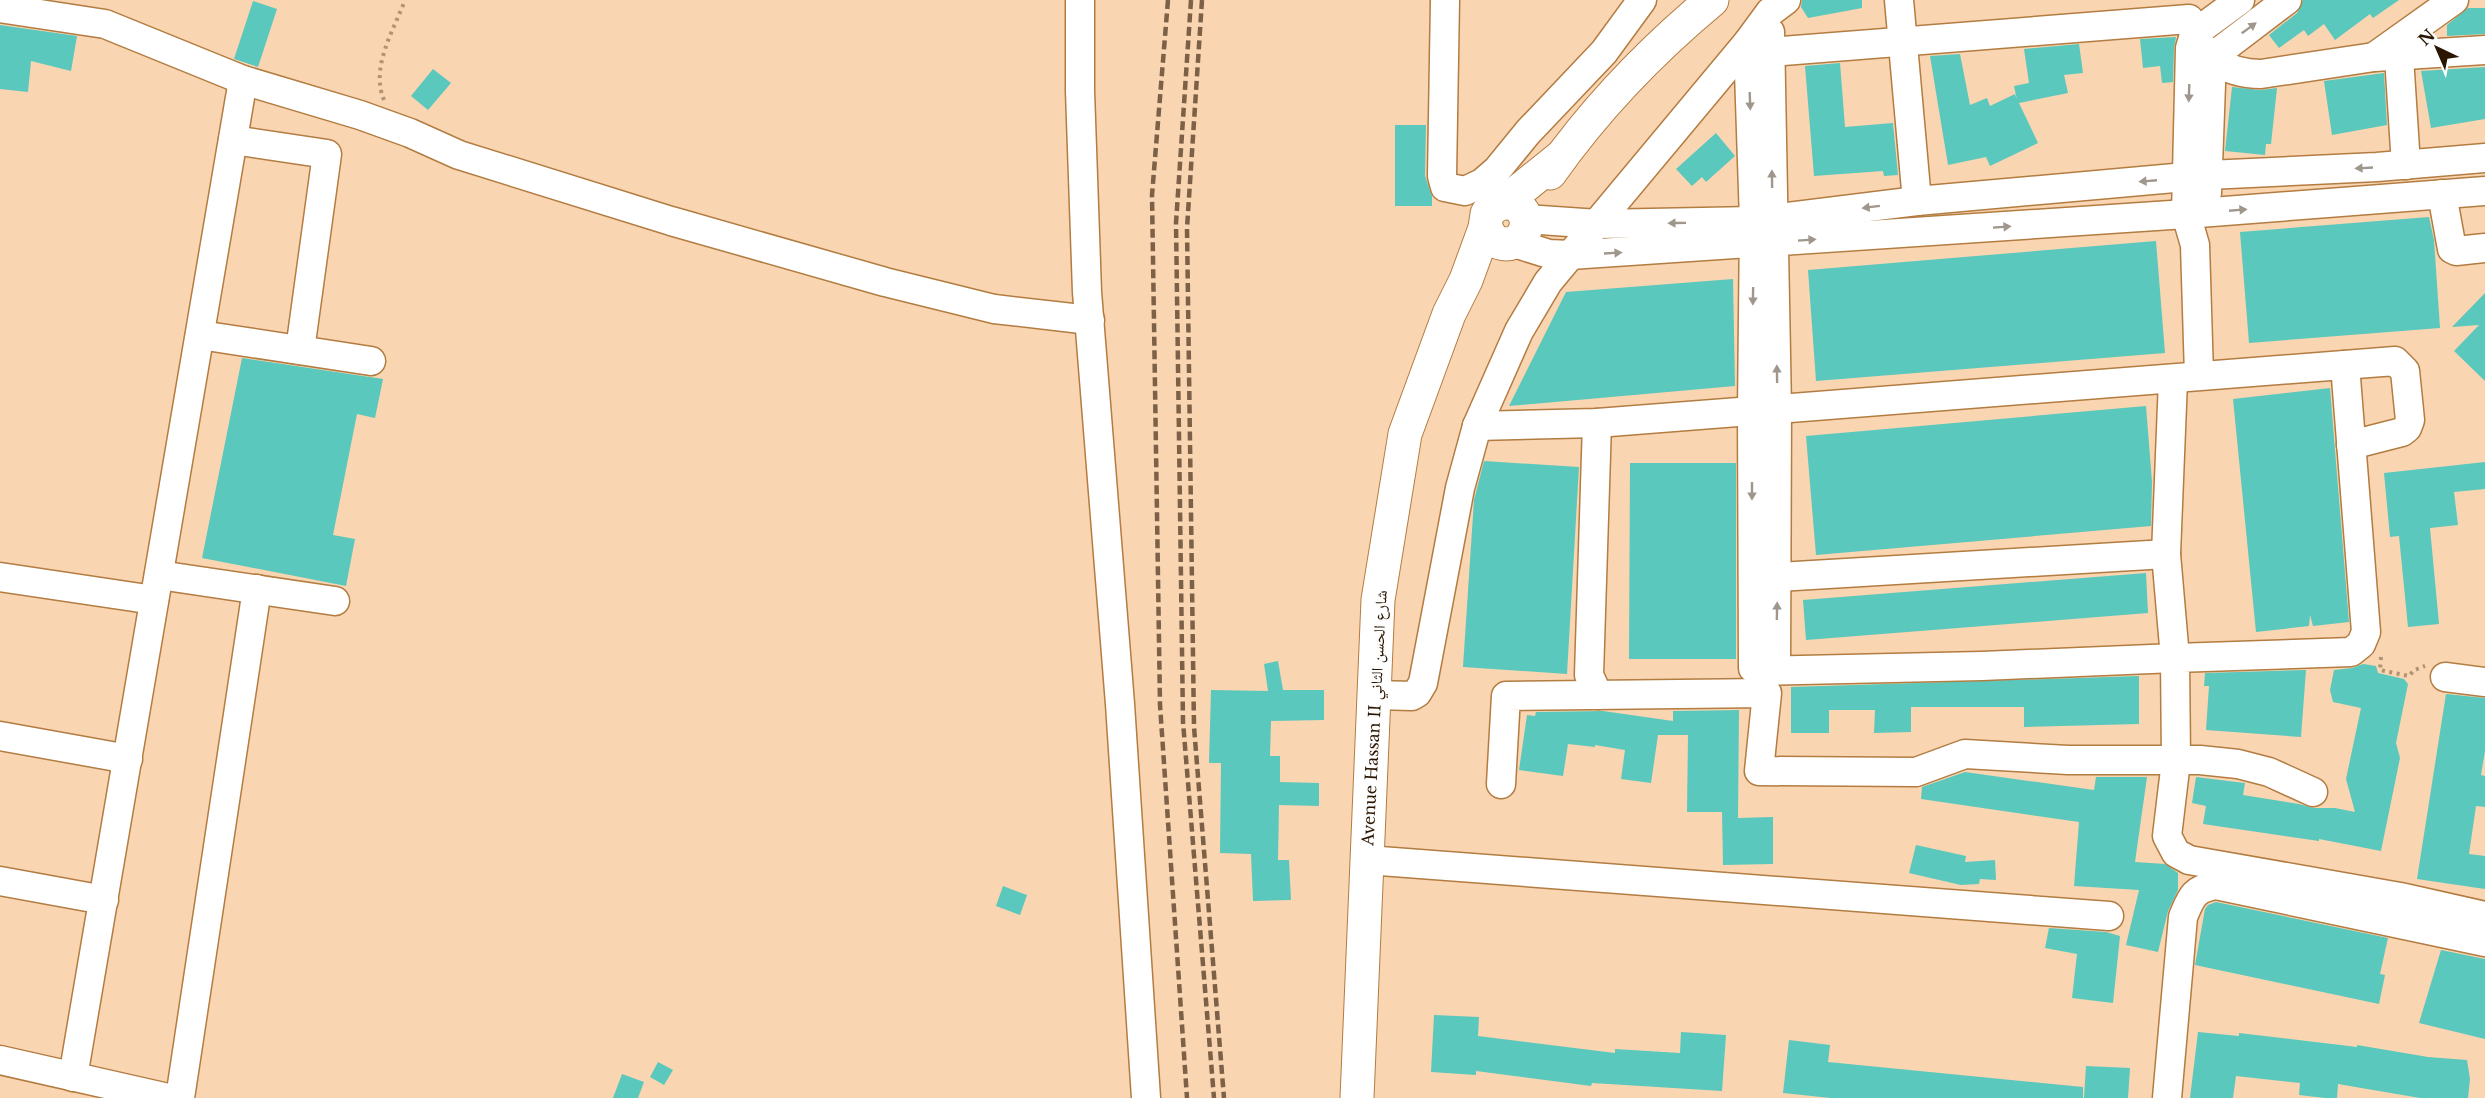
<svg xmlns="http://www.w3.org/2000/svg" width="2485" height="1098" font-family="'Libre Baskerville','Noto Naskh Arabic',serif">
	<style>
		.building { fill: #5ac8bc }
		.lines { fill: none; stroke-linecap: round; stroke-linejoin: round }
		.minor-casing { stroke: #b37c41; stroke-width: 31 }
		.major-casing { stroke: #b37c41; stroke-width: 35 }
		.path { stroke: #b19374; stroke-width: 4; stroke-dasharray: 3 4.5; stroke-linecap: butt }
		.minor { stroke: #fff; stroke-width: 28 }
		.major { stroke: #fff; stroke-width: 33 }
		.rail { stroke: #7c6146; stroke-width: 4.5; stroke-dasharray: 9 4.5; stroke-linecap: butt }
		.oneway { fill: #9f968c }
		.labels { text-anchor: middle; stroke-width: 4.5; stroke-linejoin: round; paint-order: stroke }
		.street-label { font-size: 16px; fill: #2a1500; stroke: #fdfdfd }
	</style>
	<rect width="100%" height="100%" fill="#f9d5b2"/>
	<g class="building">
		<polygon points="1802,0 1862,0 1862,8 1808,18 1801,7"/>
		<polygon points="2303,0 2399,0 2373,18 2370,14 2335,40 2324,24 2308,36 2304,30 2279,48 2269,35 2297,13"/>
		<polygon points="253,1 277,9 258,67 234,59"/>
		<polygon points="2468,8 2485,8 2485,34 2447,36 2447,25"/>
		<polygon points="0,25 77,36 71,71 31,61 28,92 0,89"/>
		<polygon points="2176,37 2174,48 2173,82 2162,83 2160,66 2143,68 2140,39"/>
		<polygon points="2079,44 2083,73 2064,75 2068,93 2019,103 2038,143 1990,166 1986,157 1948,165 1930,56 1960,54 1970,105 1987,98 1990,106 2015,94 2017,100 2014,86 2029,83 2024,49"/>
		<polygon points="1840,63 1845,127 1893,123 1898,175 1884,176 1883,171 1814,176 1805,66"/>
		<polygon points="2485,67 2485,119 2431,128 2421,71"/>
		<polygon points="433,69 451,83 428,110 411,96"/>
		<polygon points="2384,73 2387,125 2332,135 2324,81"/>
		<polygon points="2232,87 2260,90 2277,88 2271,144 2266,144 2265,155 2225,151"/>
		<polygon points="1395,125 1426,125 1425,176 1432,196 1432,206 1395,206"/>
		<polygon points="1716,133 1735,156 1706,182 1702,177 1692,186 1676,169"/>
		<polygon points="2429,217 2434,240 2440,328 2249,343 2240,232"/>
		<polygon points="2156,241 2165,353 1816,381 1808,270"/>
		<polygon points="1733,279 1735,386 1509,406 1566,292"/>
		<polygon points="2485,293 2485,381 2454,351 2479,325 2452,327"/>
		<polygon points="242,358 383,379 375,418 357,414 333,535 355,539 346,586 202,558"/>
		<polygon points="2330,388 2349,622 2313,626 2310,615 2309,626 2256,632 2233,399"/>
		<polygon points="2146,406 2152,482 2151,526 1816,555 1806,436"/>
		<polygon points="1484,461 1579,467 1567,674 1463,667 1474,500"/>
		<polygon points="2485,462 2485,489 2454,492 2458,525 2430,528 2439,624 2408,627 2399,536 2390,537 2384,473"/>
		<polygon points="1630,463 1736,463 1736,659 1629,659"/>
		<polygon points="2146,573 2148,613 1806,640 1803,600"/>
		<polygon points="1278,661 1283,690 1324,690 1324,720 1271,721 1270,756 1280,756 1280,782 1319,783 1319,806 1279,805 1278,860 1289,860 1291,900 1253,901 1251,854 1220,853 1221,763 1209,763 1211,690 1268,691 1264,664"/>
		<polygon points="2363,664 2376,666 2378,673 2404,679 2408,684 2396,743 2400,758 2381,851 2319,839 2319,841 2203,824 2206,806 2192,803 2196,777 2245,783 2243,795 2299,804 2314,808 2335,808 2355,812 2346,779 2361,708 2333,702 2330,690 2334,670 2352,668"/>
		<polygon points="2306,670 2301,737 2206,730 2209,686 2204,686 2205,673"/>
		<polygon points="2139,676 2139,724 2024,727 2024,707 1911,707 1911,732 1874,733 1875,710 1829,710 1829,733 1791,733 1791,687"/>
		<polygon points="2446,694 2485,698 2485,751 2481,775 2485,776 2485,807 2476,806 2469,854 2485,856 2485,889 2417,879"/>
		<polygon points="1739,710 1738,818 1773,817 1773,864 1723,865 1722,812 1687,812 1688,735 1658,735 1651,783 1621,779 1625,750 1595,745 1595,747 1568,744 1563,776 1519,770 1527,715 1535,716 1536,712 1603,711 1673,721 1673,711"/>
		<polygon points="1965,772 2094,790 2096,777 2147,777 2135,862 2165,864 2178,873 2178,890 2168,911 2158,952 2126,945 2139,890 2074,886 2079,822 1921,799 1922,787"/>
		<polygon points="1916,845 1966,856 1965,862 1995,860 1996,880 1980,879 1979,884 1961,885 1909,873"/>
		<polygon points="1003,886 1027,895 1020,915 996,906"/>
		<polygon points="2216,902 2388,938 2380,974 2385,975 2379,1004 2195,965 2205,909 2208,905"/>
		<polygon points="2049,928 2106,932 2120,936 2113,1003 2072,998 2077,954 2045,948"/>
		<polygon points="2441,950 2485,959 2485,1039 2419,1023"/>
		<polygon points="1434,1015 1479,1017 1478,1036 1615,1053 1615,1049 1680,1053 1681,1032 1726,1035 1722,1091 1592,1083 1591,1086 1476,1071 1476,1075 1431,1072"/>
		<polygon points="2198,1032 2239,1036 2239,1033 2357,1047 2357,1045 2428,1057 2467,1060 2470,1079 2468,1098 2420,1098 2338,1084 2337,1098 2325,1098 2299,1095 2300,1083 2236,1076 2233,1098 2190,1098"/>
		<polygon points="1789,1040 1830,1045 1828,1062 2083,1087 2083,1098 1831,1098 1783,1093"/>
		<polygon points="658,1062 673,1070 664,1085 650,1077"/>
		<polygon points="2086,1066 2130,1068 2128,1098 2084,1098"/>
		<polygon points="622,1074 644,1082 638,1098 613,1098"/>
	</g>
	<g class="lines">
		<g class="minor-casing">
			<g id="minor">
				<polyline points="1080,0 1080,91 1087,292 1120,704 1146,1098"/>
				<polyline points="1445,0 1442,176 1445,187 1465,191 1482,183 1497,170 1528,132 1604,52 1642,0"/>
				<polyline points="1899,0 1917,201"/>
				<polyline points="0,8 105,24 243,80 360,115 410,133 459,155 671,221 885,282 994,309 1090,320"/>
				<path d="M2190 22C2201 57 2226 74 2261 74L2374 57 2485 50"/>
				<polyline points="1770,32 1777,409 1776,669"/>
				<polyline points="2374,57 2454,0"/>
				<polyline points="2399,57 2406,165"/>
				<polyline points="233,140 327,154 300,350"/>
				<polyline points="2207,193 2212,57 2287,0"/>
				<polyline points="2442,194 2452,249 2456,251 2485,248"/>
				<polyline points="1526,219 1598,224 1754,221 1917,201 2208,175 2377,167 2485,158"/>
				<polyline points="1514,243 1549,254 1570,255 2186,214 2485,191"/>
				<polyline points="200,335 371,361"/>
				<polyline points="2345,365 2366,632 2361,644 2351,652 2175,658 2176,761 2167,836 2176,853 2189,860 2400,897 2485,916"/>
				<polyline points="2199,375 2195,245 2186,214 2190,48 2194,35 2199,30 2240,0"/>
				<polyline points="2173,380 2166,554 2175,658 1982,666 1760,671 1753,668 1752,411 1754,221 1748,42 1770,52 2189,19"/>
				<polyline points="1597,423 1589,675 1598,695"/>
				<polyline points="1477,426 1597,423 2395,361 2405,371 2410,420 2407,428 2402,432 2351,445"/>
				<polyline points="159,575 335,601"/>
				<polyline points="0,577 154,600"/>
				<polyline points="1761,580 1778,577 2166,554"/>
				<polyline points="2445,677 2485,682"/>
				<polyline points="1375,695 1412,696 1417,693 1423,683 1460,488 1477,426 1519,331 1548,282 1748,42 1770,12 1786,0"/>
				<polyline points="0,736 128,759"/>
				<polyline points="1501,784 1506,696 1767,693 1759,771 1916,772 1965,754 2068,760 2200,760 2238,764 2269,772 2313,792"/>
				<polyline points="1367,860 2109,916"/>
				<polyline points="0,881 104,900"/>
				<polyline points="0,1060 168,1098"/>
				<polyline points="73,1077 243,80"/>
				<polyline points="180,1098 257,589"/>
				<path d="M2167 1098 2183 917C2191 898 2193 889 2216 885L2485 942"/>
			</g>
		</g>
		<g class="major-casing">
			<g id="major">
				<path d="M1550 173C1595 109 1652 50 1712 0"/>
				<path d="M1485 228 1493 240C1526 258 1542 207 1505 202"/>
				<polyline points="1357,1098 1378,600 1405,434 1449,314 1466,280 1485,228 1487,214 1491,208 1505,202 1562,156"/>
			</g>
		</g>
		<g class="path">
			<path d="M384 100C370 67 394 30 405 0"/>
			<polyline points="2381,657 2380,670 2409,676 2414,670 2425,666"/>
		</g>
		<use href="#minor" class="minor"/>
		<use href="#major" class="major"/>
		<g class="rail">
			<polyline points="1168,0 1152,195 1160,705 1187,1098"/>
			<polyline points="1191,0 1176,223 1183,722 1214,1098"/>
			<polyline points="1202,0 1187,228 1194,727 1224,1098"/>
		</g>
	</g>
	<defs><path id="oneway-solid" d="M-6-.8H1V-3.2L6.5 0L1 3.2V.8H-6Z" transform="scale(1.5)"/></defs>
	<g class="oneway">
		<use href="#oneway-solid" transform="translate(2249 28) rotate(-36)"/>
		<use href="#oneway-solid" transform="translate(2189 93) rotate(92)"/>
		<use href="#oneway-solid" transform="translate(1750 101) rotate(88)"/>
		<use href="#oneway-solid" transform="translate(2364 168) rotate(177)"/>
		<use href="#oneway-solid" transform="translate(1772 179) rotate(-91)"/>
		<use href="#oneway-solid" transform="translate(2148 181) rotate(175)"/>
		<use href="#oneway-solid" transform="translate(1871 207) rotate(173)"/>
		<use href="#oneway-solid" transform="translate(2238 210) rotate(-5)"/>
		<use href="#oneway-solid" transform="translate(1677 223) rotate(179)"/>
		<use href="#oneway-solid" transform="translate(2002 227) rotate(-4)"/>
		<use href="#oneway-solid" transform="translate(1807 240) rotate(-4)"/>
		<use href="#oneway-solid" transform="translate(1613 253) rotate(-3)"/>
		<use href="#oneway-solid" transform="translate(1753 296) rotate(91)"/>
		<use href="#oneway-solid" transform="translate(1777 374) rotate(-91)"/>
		<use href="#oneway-solid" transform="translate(1752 491) rotate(90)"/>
		<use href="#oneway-solid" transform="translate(1777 611) rotate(-89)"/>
	</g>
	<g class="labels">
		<g class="street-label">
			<text transform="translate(1374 718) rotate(-87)" y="6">Avenue Hassan II شارع الحسن الثاني</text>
		</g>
	</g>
	<g transform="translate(2437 48) rotate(316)" stroke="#fdfdfd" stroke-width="4.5" paint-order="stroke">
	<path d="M0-4.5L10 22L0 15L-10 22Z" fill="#2a1500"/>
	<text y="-9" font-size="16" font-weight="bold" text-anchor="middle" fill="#2a1500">N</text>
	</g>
</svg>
